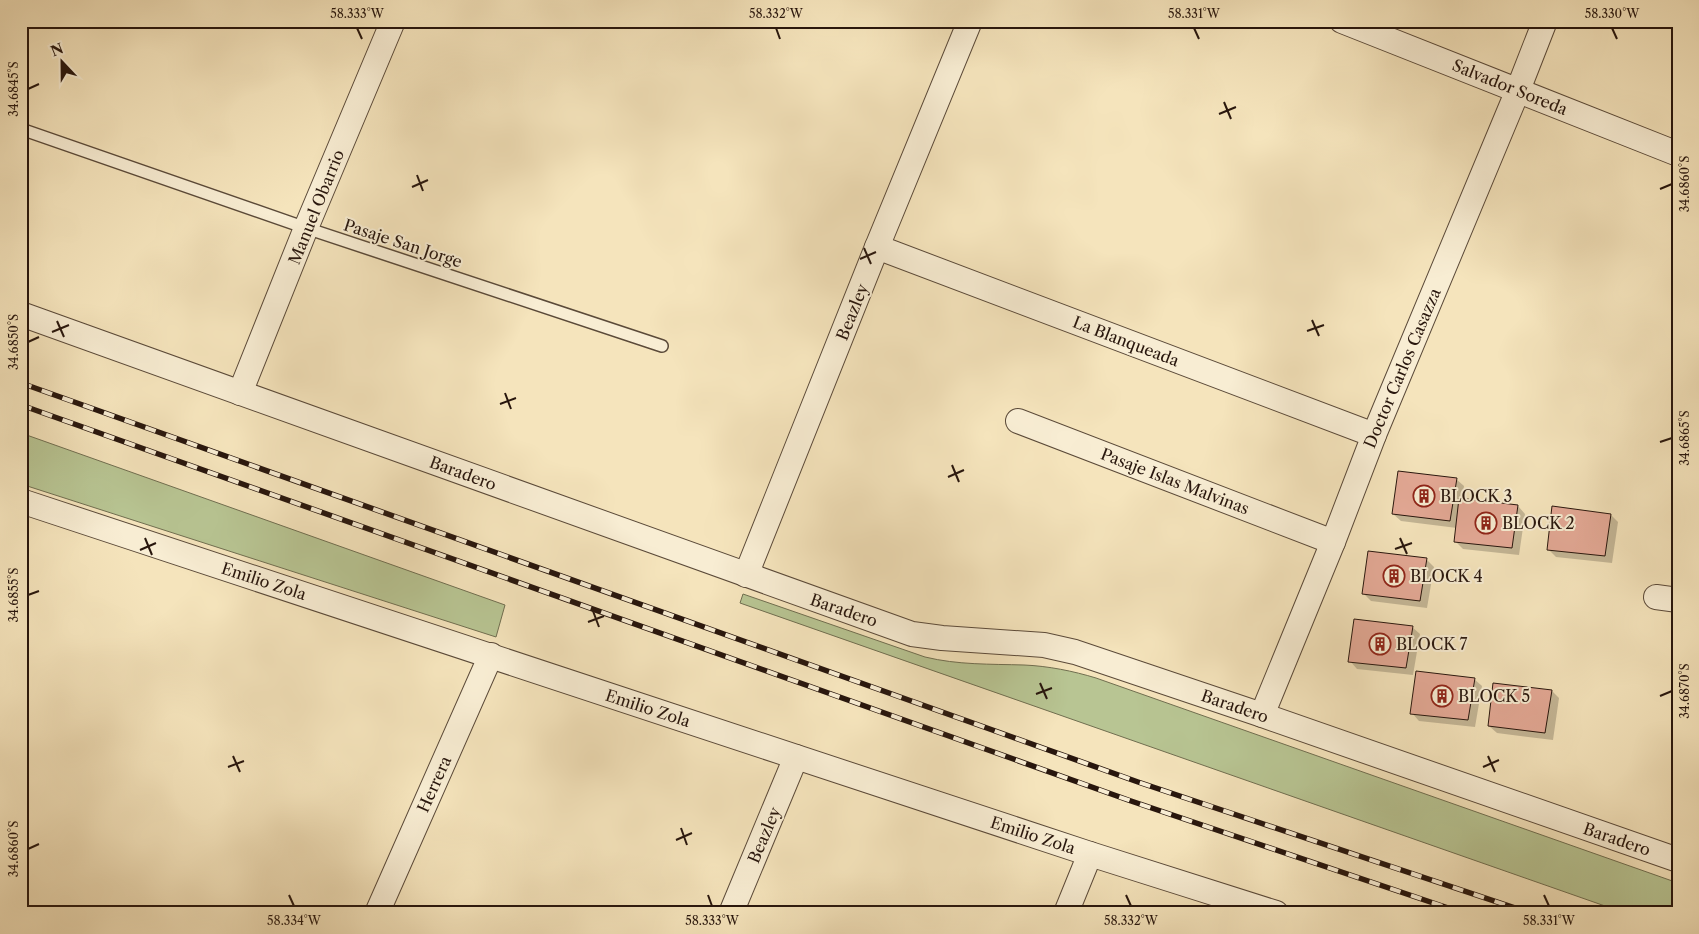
<svg xmlns="http://www.w3.org/2000/svg" width="1699" height="934" font-family="'Libre Caslon Text',serif">
	<style>
		.green { fill: #b8c593; stroke: #706e50 }
		.shadow { fill: #0003 }
		.building { fill: #e4a996; stroke: #28160d }
		.lines { fill: none; stroke-linecap: round; stroke-linejoin: round }
		.lane-casing { stroke: #5b4a39; stroke-width: 14 }
		.street-casing { stroke: #5b4a39; stroke-width: 26 }
		.lane { stroke: #f8edd3; stroke-width: 11 }
		.street { stroke: #f8edd3; stroke-width: 24 }
		.rail-casing { stroke: #28160d; stroke-width: 5.5 }
		.rail { stroke: #f8edd3; stroke-width: 4; stroke-dasharray: 11; stroke-linecap: butt }
		.ticks { fill: none; stroke: #28160d; stroke-width: 2 }
		.labels { text-anchor: middle; stroke-width: 4; stroke-linejoin: round; paint-order: stroke }
		.street-label { font-size: 16px; fill: #28160d; stroke: #f8edd3 }
		.poi-label { font-size: 16px; fill: #28160d; stroke: #f8edd3; text-anchor: start }
		.neatline { fill: none; stroke: #28160d; stroke-width: 2 }
		.ticks-label { font-size: 12px; text-anchor: middle; fill: #28160d }
	</style>
	<rect width="100%" height="100%" fill="#f5e4bc"/>
	<filter id="stains"><feTurbulence type="fractalNoise" baseFrequency=".004" numOctaves="4"/><feColorMatrix values="0 0 0 0 .2 0 0 0 0 .09 0 0 0 0 .02 0 0 0 .5 -.17"/></filter>
	<radialGradient id="worn" r=".72"><stop offset=".6" stop-color="#630" stop-opacity="0"/><stop offset="1" stop-color="#630" stop-opacity=".3"/></radialGradient>
	<g class="green">
		<polygon points="21,433 505,605 496,637 21,484"/>
		<path d="M743 594 925 657C958 665 990 664 1024 665 1048 666 1073 671 1096 678L1678 883V913H1625L740 603Z"/>
	</g>
	<g class="shadow">
		<polygon points="1456,479 1464,486 1462,500 1518,506 1525,514 1519,555 1463,549 1455,541 1457,528 1401,521 1393,514"/>
		<polygon points="1611,515 1618,522 1612,563 1556,557 1548,549"/>
		<polygon points="1426,559 1434,567 1427,608 1371,601 1364,594"/>
		<polygon points="1412,627 1420,634 1413,675 1357,669 1350,661"/>
		<polygon points="1474,679 1482,686 1475,727 1419,721 1412,713"/>
		<polygon points="1552,691 1559,698 1553,740 1497,733 1489,726"/>
	</g>
	<g class="building">
		<polygon points="1398,471 1457,478 1450,521 1392,514"/>
		<polygon points="1459,498 1518,505 1512,548 1454,542"/>
		<polygon points="1552,506 1611,514 1605,556 1547,550"/>
		<polygon points="1368,551 1427,558 1420,601 1362,594"/>
		<polygon points="1354,619 1413,626 1406,668 1348,662"/>
		<polygon points="1416,671 1475,678 1468,720 1410,714"/>
		<polygon points="1493,683 1552,690 1545,733 1488,726"/>
	</g>
	<g class="lines">
		<g class="lane-casing">
			<polyline id="lane" points="21,129 306,228 662,346"/>
		</g>
		<g class="street-casing">
			<g id="street">
				<polyline points="1342,21 1678,154"/>
				<polyline points="877,247 1374,435"/>
				<polyline points="21,314 912,634 942,638 1044,645 1075,652 1262,715 1678,860"/>
				<polyline points="240,393 306,228 393,21"/>
				<polyline points="1018,421 1333,542"/>
				<polyline points="21,501 1090,854 1276,913"/>
				<polyline points="746,575 877,247 970,21"/>
				<polyline points="1656,597 1678,600"/>
				<polyline points="1262,715 1333,542 1374,435 1518,90 1545,21"/>
				<polyline points="377,913 491,655"/>
				<polyline points="731,913 796,757"/>
				<polyline points="1066,913 1090,854"/>
			</g>
		</g>
		<use href="#lane" class="lane"/>
		<use href="#street" class="street"/>
		<g class="rail-casing">
			<g id="rail">
				<polyline points="21,383 1138,782 1530,913"/>
				<polyline points="21,405 1131,801 1463,913"/>
			</g>
		</g>
		<use href="#rail" class="rail"/>
	</g>
	<path class="ticks" d="M357 28 362 39M776 28 780 39M1194 28 1199 39M1612 28 1617 39M28 89 39 84M1224 102 1231 119M1219 114 1236 107M417 175 423 191M412 187 428 180M1660 189 1672 184M864 248 871 264M860 259 876 252M1312 320 1319 336M57 321 64 337M1307 331 1324 325M52 332 69 325M28 342 39 337M505 393 511 409M500 404 516 398M1660 442 1672 438M952 465 959 482M948 477 964 470M145 538 152 555M1400 538 1407 554M1395 549 1412 543M140 550 156 543M28 595 39 591M593 611 599 627M588 622 604 616M1040 683 1047 699M1036 694 1052 688M1660 696 1672 691M233 756 240 772M1488 756 1495 772M228 767 244 761M1483 767 1499 760M681 828 687 845M676 840 692 833M28 849 39 844M289 895 294 906M708 895 712 906M1126 895 1131 906M1544 895 1549 906"/>
	<defs>
		<g id="building-ring" transform="scale(1.125)"><circle r="9.5" fill="#f8edd3" stroke="#8f2418" stroke-width="1.5"/><path d="M-4-6H4V6H1V3H-1V6H-4ZM-2.5-4.3h1.7v1.8h-1.7ZM.8-4.3h1.7v1.8H.8ZM-2.5-1h1.7V.8h-1.7ZM.8-1h1.7V.8H.8Z" fill="#8f2418"/></g>
	</defs>
	<g fill-rule="evenodd">
		<use href="#building-ring" x="1424" y="496"/>
		<use href="#building-ring" x="1486" y="523"/>
		<use href="#building-ring" x="1394" y="576"/>
		<use href="#building-ring" x="1380" y="644"/>
		<use href="#building-ring" x="1442" y="696"/>
	</g>
	<g class="labels">
		<g class="street-label">
			<text transform="translate(1510 87) rotate(22)" y="6">Salvador Soreda</text>
			<text transform="translate(316 207) rotate(-68)" y="6">Manuel Obarrio</text>
			<text transform="translate(403 243) rotate(18)" y="6">Pasaje San Jorge</text>
			<text transform="translate(852 312) rotate(-68)" y="6">Beazley</text>
			<text transform="translate(1126 341) rotate(21)" y="6">La Blanqueada</text>
			<text transform="translate(1402 368) rotate(-67)" y="6">Doctor Carlos Casazza</text>
			<text transform="translate(463 473) rotate(20)" y="6">Baradero</text>
			<text transform="translate(1175 481) rotate(21)" y="6">Pasaje Islas Malvinas</text>
			<text transform="translate(264 581) rotate(18)" y="6">Emilio Zola</text>
			<text transform="translate(844 610) rotate(19)" y="6">Baradero</text>
			<text transform="translate(1235 706) rotate(19)" y="6">Baradero</text>
			<text transform="translate(648 708) rotate(18)" y="6">Emilio Zola</text>
			<text transform="translate(434 784) rotate(-66)" y="6">Herrera</text>
			<text transform="translate(764 835) rotate(-67)" y="6">Beazley</text>
			<text transform="translate(1033 835) rotate(18)" y="6">Emilio Zola</text>
			<text transform="translate(1617 839) rotate(19)" y="6">Baradero</text>
		</g>
		<g class="poi-label">
			<text x="1440" y="502">BLOCK 3</text>
			<text x="1502" y="529">BLOCK 2</text>
			<text x="1410" y="582">BLOCK 4</text>
			<text x="1396" y="650">BLOCK 7</text>
			<text x="1458" y="702">BLOCK 5</text>
		</g>
	</g>
	<rect width="1699" height="934" fill="none" stroke="#f5e4bc" stroke-width="55"/>
	<g transform="translate(62 62) rotate(338)" stroke="#f8edd3" stroke-width="4" paint-order="stroke">
	<path d="M0-4L9 19L0 12L-9 19Z" fill="#28160d"/>
	<text y="-8" font-size="14" font-weight="bold" text-anchor="middle" fill="#28160d">N</text>
	</g>
	<rect x="28" y="28" width="1644" height="878" class="neatline"/>
	<g class="ticks-label">
		<text x="357" y="18">58.333°W</text>
		<text x="776" y="18">58.332°W</text>
		<text x="1194" y="18">58.331°W</text>
		<text x="1612" y="18">58.330°W</text>
		<text transform="translate(14 89) rotate(-90)" y="4">34.6845°S</text>
		<text transform="translate(1685 184) rotate(-90)" y="4">34.6860°S</text>
		<text transform="translate(14 342) rotate(-90)" y="4">34.6850°S</text>
		<text transform="translate(1685 438) rotate(-90)" y="4">34.6865°S</text>
		<text transform="translate(14 595) rotate(-90)" y="4">34.6855°S</text>
		<text transform="translate(1685 691) rotate(-90)" y="4">34.6870°S</text>
		<text transform="translate(14 849) rotate(-90)" y="4">34.6860°S</text>
		<text x="294" y="925">58.334°W</text>
		<text x="712" y="925">58.333°W</text>
		<text x="1131" y="925">58.332°W</text>
		<text x="1549" y="925">58.331°W</text>
	</g>
	<rect width="100%" height="100%" filter="url(#stains)"/>
	<rect width="100%" height="100%" fill="url(#worn)"/>
</svg>
